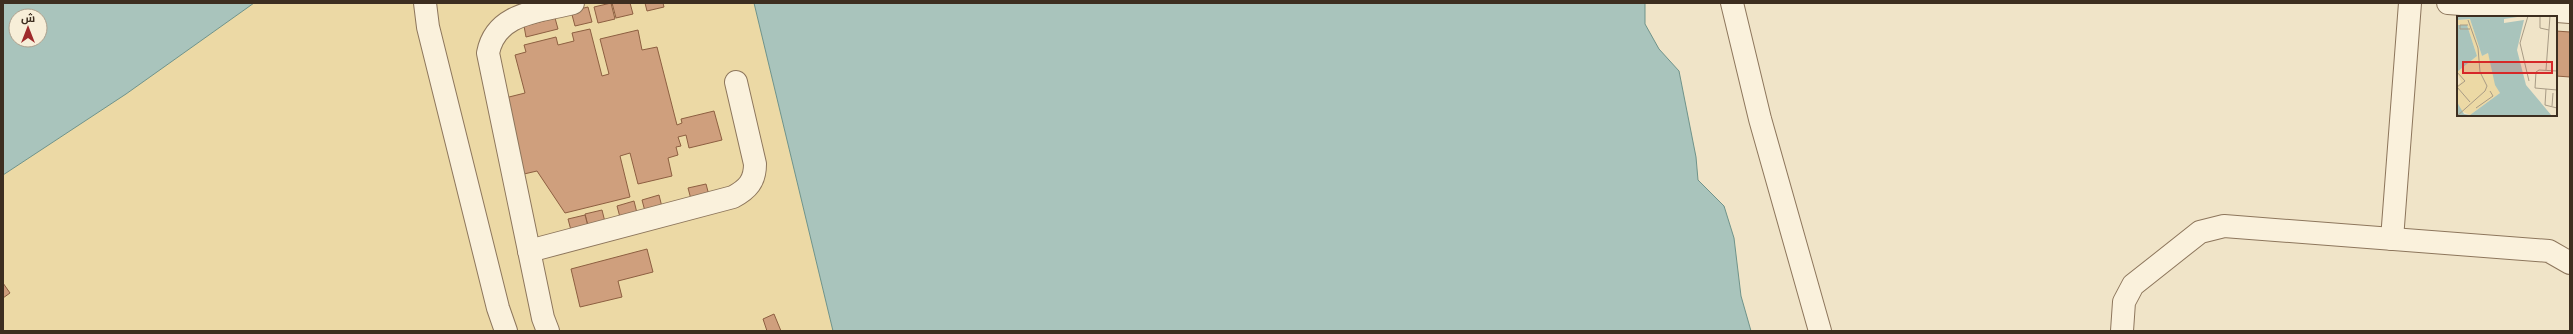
<svg xmlns="http://www.w3.org/2000/svg" width="2573" height="334" font-family="'Playfair Display',Cairo,serif">
	<style>
		.sand { fill: #ecd9a5 }
		.water { fill: #a9c4bc; stroke: #6f938a; fill-rule: evenodd }
		.building { fill: #cf9f7d; stroke: #8d5f41 }
		.lines { fill: none; stroke-linecap: round; stroke-linejoin: round }
		.minor-casing { stroke: #8d765c; stroke-width: 24 }
		.minor { stroke: #faf1dc; stroke-width: 22 }
		.inset-road { fill: none; stroke: #a89b85; stroke-width: 1 }
		.view { fill: #d62828; fill-opacity: 0.15; stroke: #d62828; stroke-width: 2 }
		.inset-edge { fill: none; stroke: #3d2e20; stroke-width: 2 }
	</style>
	<rect width="100%" height="100%" fill="#f0e4c8"/>
	<polygon class="sand" points="254,3 754,3 833,331 3,331 3,175 126,94"/>
	<g class="water">
		<path d="M3 3H254L126 94 3 175ZM16 16H40V40H16Z"/>
		<polygon points="754,3 1645,3 1645,24 1659,49 1679,71 1696,157 1698,180 1724,206 1734,238 1741,296 1751,331 833,331"/>
	</g>
	<g class="building">
		<polygon points="611,3 615,19 598,23 594,7"/>
		<polygon points="612,3 630,3 633,14 616,18"/>
		<polygon points="645,3 663,3 664,7 647,11"/>
		<polygon points="588,7 592,22 575,26 571,11"/>
		<polygon points="555,18 558,29 526,37 524,26"/>
		<polygon points="590,29 602,76 609,74 600,39 638,30 642,50 657,47 677,125 682,123 681,119 714,111 722,140 689,148 686,135 678,137 681,146 676,147 678,155 668,158 672,176 638,184 630,153 620,156 630,197 565,213 537,171 524,174 505,98 525,93 515,55 526,52 524,45 556,37 558,45 574,41 572,33"/>
		<polygon points="2556,31 2570,32 2570,77 2556,76"/>
		<polygon points="706,184 710,199 692,203 688,188"/>
		<polygon points="659,195 663,211 646,215 642,200"/>
		<polygon points="634,201 638,217 621,221 617,206"/>
		<polygon points="602,210 606,226 589,230 585,214"/>
		<polygon points="585,215 589,230 572,234 568,219"/>
		<polygon points="647,249 653,272 618,281 622,297 580,307 571,269"/>
		<polygon points="3,283 10,293 3,298"/>
		<polygon points="774,314 781,331 767,331 763,319"/>
	</g>
	<g class="lines">
		<g class="minor-casing">
			<g id="minor">
				<polyline points="425,3 428,27 498,308 506,331"/>
				<polyline points="1732,3 1760,119 1820,331"/>
				<polyline points="2448,3 2570,12"/>
				<polyline points="2392,239 2410,3"/>
				<path d="M529 251 733 197C748 189 755 181 755 164L736 82"/>
				<path d="M548 331 543 318 488 53C496 12 539 12 573 3"/>
				<polyline points="2122,331 2124,302 2133,285 2200,232 2224,226 2549,251 2570,263"/>
			</g>
		</g>
		<use href="#minor" class="minor"/>
	</g>
	<g transform="translate(2457 16)">
		<rect width="100" height="100" fill="#f0e4c8"/>
		<path d="M13 3 25 40 31 37 43 77 13 99 4 95 0 86V70L4 66 0 56 20 40 10 9H0V4Z" fill="#ecd9a5"/>
		<path d="M0 0H67L47 3V7L67 4 60 34 69 69 95 100H0V86L7 98 13 99 43 77 38 69 31 37 25 40 13 3 0 4ZM0 9H10L20 40 0 56Z" fill="#a9c4bc"/>
		<path class="inset-road" d="M71 0 63 27 72 65M83 0V12L92 14M11 9H3V13H13M89 54 93 0M100 55 82 54 79 56 78 72 100 74M0 56 8 65 0 71M0 71 13 86M89 73 88 89 100 92M95 90 96 77M19 92 36 80 33 75M0 100 28 75 30 70 23 56 21 32 11 4"/>
		<path class="view" d="M6 46H95V57H6Z"/>
		<rect width="100" height="100" class="inset-edge"/>
	</g>
	<rect width="2573" height="334" fill="none" stroke="#3d2e20" stroke-width="8"/>
	<g transform="translate(28 28)"><circle r="19" fill="#f7eed8" stroke="#ada18e"/>
	<path d="M0-3L7 15L0 10L-7 15Z" fill="#9e2a2b"/>
	<text y="-6" font-size="11" font-weight="bold" text-anchor="middle" fill="#3d2e20">ش</text>
	</g>
</svg>
